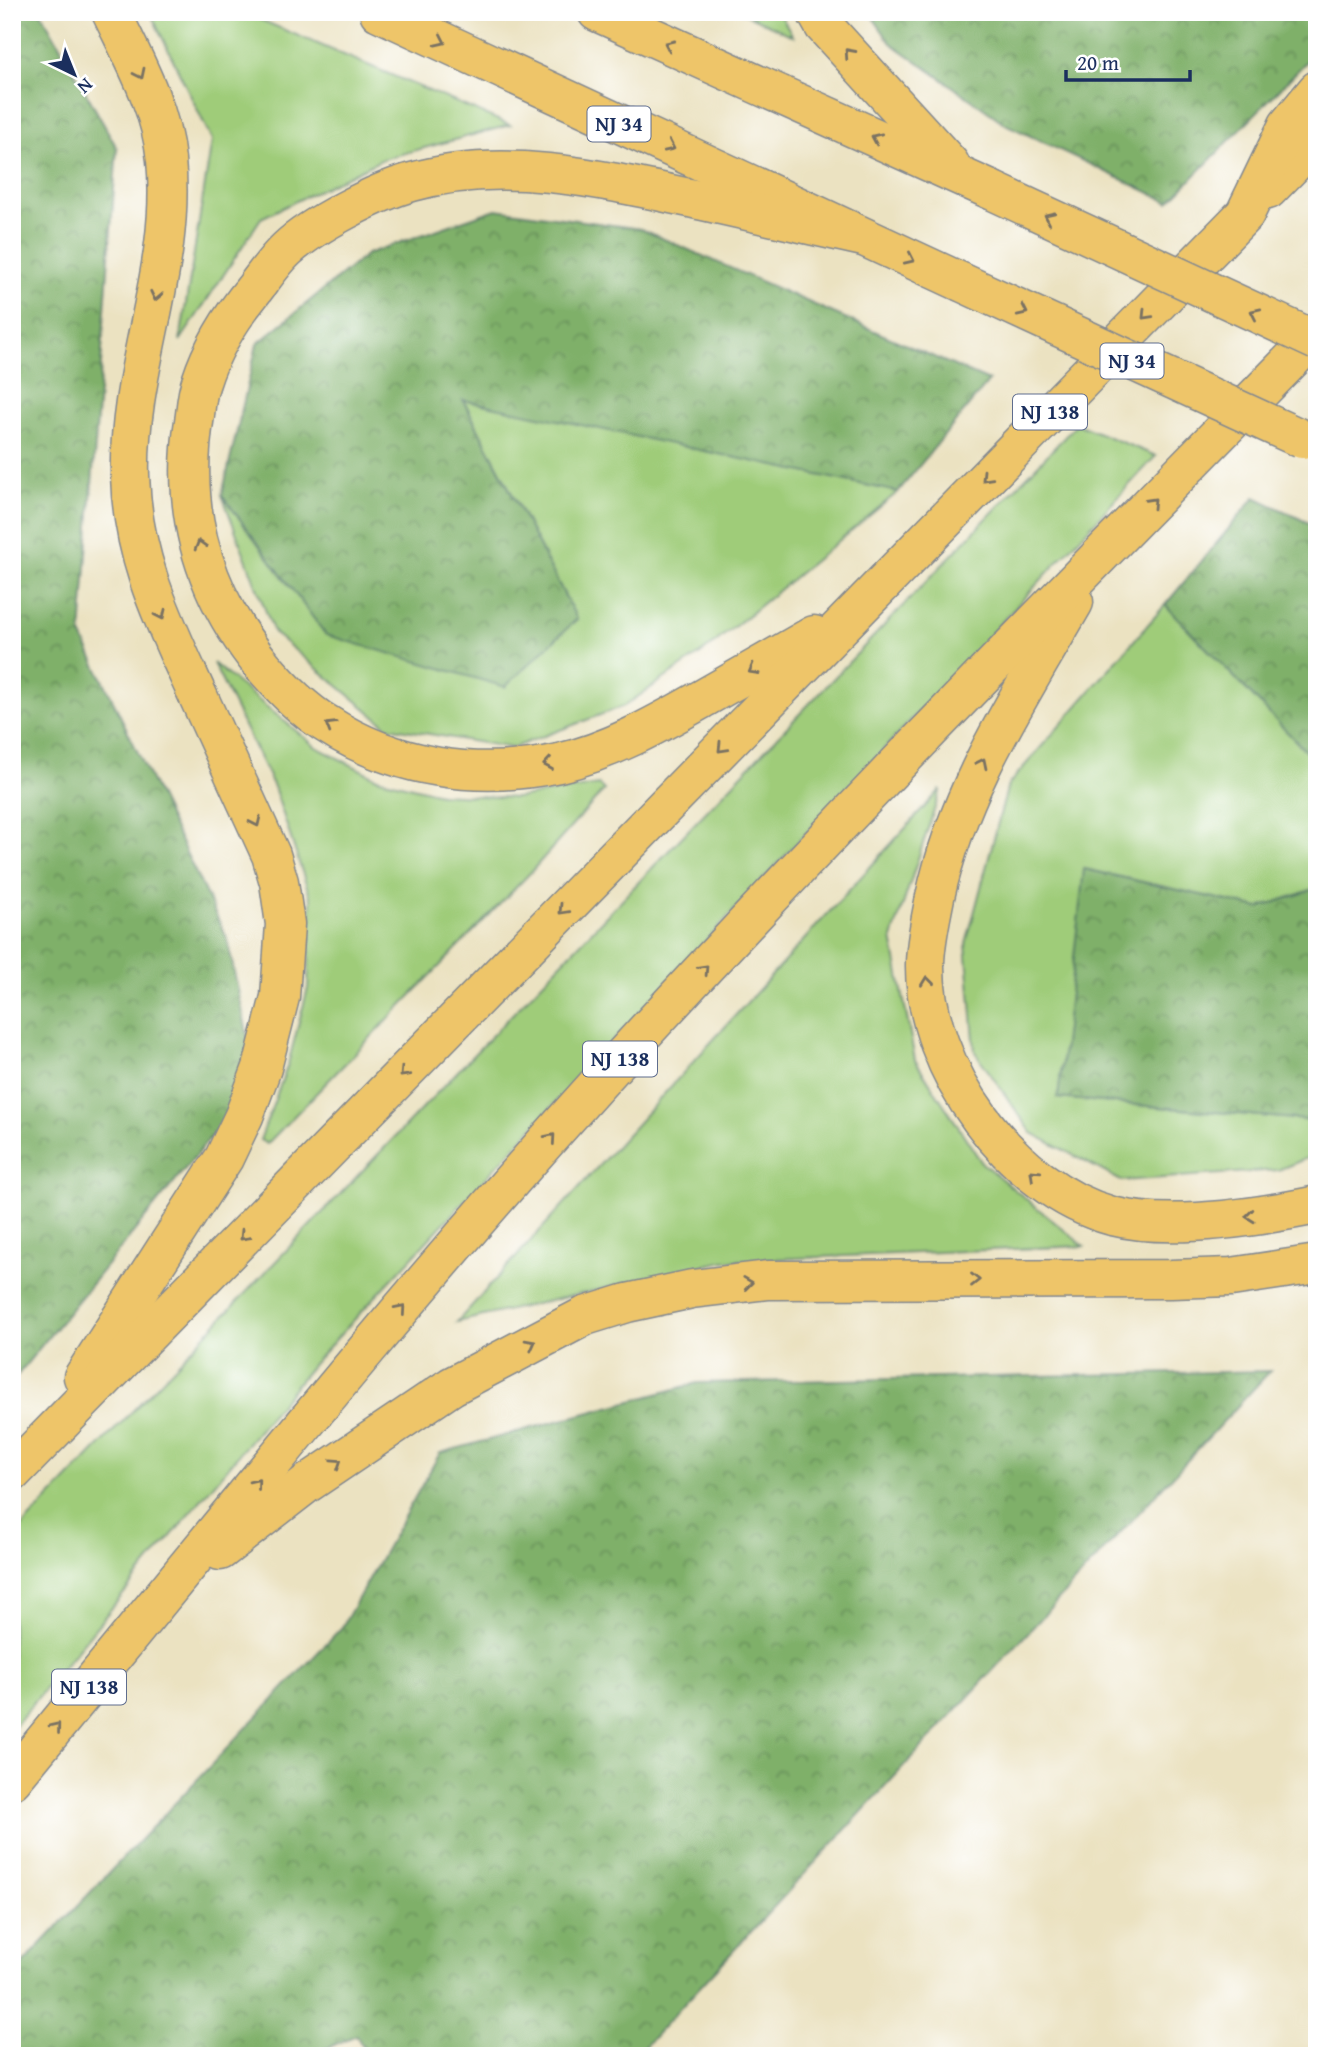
<svg xmlns="http://www.w3.org/2000/svg" width="1329" height="2068" font-family="'Gentium Book Plus',serif">
	<style>
		.green { fill: #9fcc79; stroke: #5d7e6c; stroke-width: 2 }
		.forest { fill: url(#forest-crowns); stroke: #4d7064; stroke-width: 2 }
		.lines { fill: none; stroke-linecap: round; stroke-linejoin: round }
		.highway-casing { stroke: #838890; stroke-width: 41 }
		.highway { stroke: #eec569; stroke-width: 38 }
		.highway-bridge-casing { stroke: #838890; stroke-width: 41; stroke-linecap: butt }
		.highway-bridge { stroke: #eec569; stroke-width: 38 }
		.oneway { stroke: #7a7263 }
		.labels { text-anchor: middle; stroke-width: 6; stroke-linejoin: round; paint-order: stroke }
		.shield { fill: #fff; stroke: #5f6d8e; stroke-width: 2 }
		.shield-label { font-size: 21px; font-weight: bold; fill: #1b2f5e }
	</style>
	<defs>
		<pattern id="forest-crowns" width="20" height="18" patternUnits="userSpaceOnUse" patternTransform="scale(1.75)"><rect width="20" height="18" fill="#7fb069"/><path d="M2 6a3 3 0 1 1 6 0M12 15a3 3 0 1 1 6 0" fill="none" stroke="#67905a"/></pattern>
	</defs>
	<rect width="100%" height="100%" fill="#fff"/>
	<filter id="ink" filterUnits="userSpaceOnUse"><feTurbulence type="fractalNoise" baseFrequency=".0143" numOctaves="2"/><feDisplacementMap in="SourceGraphic" scale="14" xChannelSelector="R" yChannelSelector="G"/><feConvolveMatrix kernelMatrix="1 2 1 2 8 2 1 2 1" color-interpolation-filters="sRGB"/></filter>
	<filter id="wash" filterUnits="userSpaceOnUse"><feTurbulence type="fractalNoise" baseFrequency=".00686" numOctaves="4" result="noise"/><feDisplacementMap in="SourceGraphic" scale="28" xChannelSelector="R" yChannelSelector="G"/><feGaussianBlur stdDeviation="1.57" result="paint"/><feColorMatrix in="noise" values="0 0 0 0 0 0 0 0 0 0 0 0 0 0 0 0 0 1.4 0 .05"/><feComposite in="paint" operator="in"/></filter>
	<g filter="url(#wash)">
		<rect width="100%" height="100%" fill="#ebe2c1"/>
		<g class="green">
			<polygon points="150,12 242,12 510,125 383,159 261,218 180,341 212,140"/>
			<polygon points="741,12 779,12 793,36"/>
			<polygon points="463,399 898,492 706,650 624,706 512,748 388,727 274,633 222,495 326,635 577,619"/>
			<polygon points="1077,424 1156,456 314,1363 12,1729 12,1537"/>
			<polygon points="1165,605 1317,763 1317,888 1259,908 1085,869 1058,1098 1317,1121 1317,1154 1278,1170 1121,1181 1032,1133 975,1052 966,944 1008,785"/>
			<polygon points="213,663 316,747 377,778 440,794 516,798 599,785 604,790 530,873 267,1144 260,1140 288,1064 308,988 311,899 274,787"/>
			<polygon points="941,789 892,938 915,1060 982,1163 1084,1246 724,1261 457,1322"/>
		</g>
		<g class="forest">
			<polygon points="12,12 41,12 117,148 81,634 227,938 257,1080 12,1382"/>
			<polygon points="869,12 1317,12 1317,48 1309,59 1169,202 1007,125 891,43"/>
			<polygon points="496,209 641,229 989,381 898,492 463,400 577,619 505,687 326,635 222,495 257,344 367,254"/>
			<polygon points="1255,497 1317,527 1317,763 1165,605"/>
			<polygon points="1084,869 1259,908 1317,888 1317,1121 1058,1098"/>
			<polygon points="1270,1371 636,2056 368,2056 356,2035 310,2056 12,2056 12,1975 342,1627 440,1453 697,1383"/>
		</g>
	</g>
	<g filter="url(#ink)">
		<g class="lines">
			<g class="highway-casing">
				<g id="highway">
					<polyline points="379,12 961,282"/>
					<polyline points="597,12 991,190"/>
					<polyline points="816,12 824,26 950,164"/>
					<polyline points="1268,190 1317,140"/>
					<path d="M1074 602C1019 698 959 787 935 897 931 918 925 943 925 965 924 1068 1012 1189 1112 1216 1171 1231 1258 1217 1317 1205"/>
					<path d="M814 635C777 656 741 677 704 698 658 724 611 751 559 763 478 781 394 768 325 723 301 708 281 687 263 666 203 593 179 509 195 415 196 405 197 393 201 382 212 347 232 316 255 288 265 275 275 260 287 249 314 224 376 192 412 182 507 155 610 181 703 201 755 213 807 224 859 236"/>
					<path d="M83 1377 224 1158 244 1116 262 1068 280 997 285 924 279 882 271 855C247 802 222 749 198 696 164 621 132 559 130 475 127 369 177 267 166 160 161 107 134 60 111 12"/>
					<polyline points="12,1473 1245,214 1288,125 1317,90"/>
					<polyline points="220,1551 305,1485 452,1386 585,1316 627,1303 692,1289 768,1280 1171,1279 1231,1277 1317,1264"/>
					<path d="M12 1780C215 1533 415 1283 631 1047 854 804 1086 570 1317 334"/>
				</g>
			</g>
			<use href="#highway" class="highway"/>
			<g class="highway-bridge-casing">
				<g id="highway-bridge">
					<polyline points="991,190 1317,341"/>
					<polyline points="961,282 1302,439"/>
				</g>
			</g>
			<use href="#highway-bridge" class="highway-bridge"/>
		</g>
		<defs><path id="oneway-chevron" d="M-2-3.5L2.5 0L-2 3.5" fill="none" stroke-width="1.6" stroke-linecap="round" stroke-linejoin="round" transform="scale(1.75)"/></defs>
		<g class="oneway">
			<use href="#oneway-chevron" transform="translate(441 41) rotate(25)"/>
			<use href="#oneway-chevron" transform="translate(669 45) rotate(-155)"/>
			<use href="#oneway-chevron" transform="translate(849 53) rotate(-132)"/>
			<use href="#oneway-chevron" transform="translate(140 74) rotate(64)"/>
			<use href="#oneway-chevron" transform="translate(876 138) rotate(-156)"/>
			<use href="#oneway-chevron" transform="translate(670 147) rotate(25)"/>
			<use href="#oneway-chevron" transform="translate(1049 217) rotate(-155)"/>
			<use href="#oneway-chevron" transform="translate(910 259) rotate(25)"/>
			<use href="#oneway-chevron" transform="translate(156 296) rotate(102)"/>
			<use href="#oneway-chevron" transform="translate(1023 311) rotate(25)"/>
			<use href="#oneway-chevron" transform="translate(1255 313) rotate(-155)"/>
			<use href="#oneway-chevron" transform="translate(1146 315) rotate(134)"/>
			<use href="#oneway-chevron" transform="translate(986 477) rotate(134)"/>
			<use href="#oneway-chevron" transform="translate(1152 502) rotate(-46)"/>
			<use href="#oneway-chevron" transform="translate(200 545) rotate(-106)"/>
			<use href="#oneway-chevron" transform="translate(161 615) rotate(65)"/>
			<use href="#oneway-chevron" transform="translate(753 670) rotate(150)"/>
			<use href="#oneway-chevron" transform="translate(330 726) rotate(-149)"/>
			<use href="#oneway-chevron" transform="translate(722 748) rotate(134)"/>
			<use href="#oneway-chevron" transform="translate(982 763) rotate(-64)"/>
			<use href="#oneway-chevron" transform="translate(548 764) rotate(171)"/>
			<use href="#oneway-chevron" transform="translate(256 822) rotate(65)"/>
			<use href="#oneway-chevron" transform="translate(563 910) rotate(134)"/>
			<use href="#oneway-chevron" transform="translate(704 969) rotate(-47)"/>
			<use href="#oneway-chevron" transform="translate(927 981) rotate(-97)"/>
			<use href="#oneway-chevron" transform="translate(404 1073) rotate(134)"/>
			<use href="#oneway-chevron" transform="translate(551 1138) rotate(-49)"/>
			<use href="#oneway-chevron" transform="translate(1034 1174) rotate(-137)"/>
			<use href="#oneway-chevron" transform="translate(1250 1216) rotate(174)"/>
			<use href="#oneway-chevron" transform="translate(244 1236) rotate(134)"/>
			<use href="#oneway-chevron" transform="translate(975 1280)"/>
			<use href="#oneway-chevron" transform="translate(748 1283) rotate(-7)"/>
			<use href="#oneway-chevron" transform="translate(401 1309) rotate(-49)"/>
			<use href="#oneway-chevron" transform="translate(531 1344) rotate(-28)"/>
			<use href="#oneway-chevron" transform="translate(337 1463) rotate(-34)"/>
			<use href="#oneway-chevron" transform="translate(256 1483) rotate(-51)"/>
			<use href="#oneway-chevron" transform="translate(56 1727) rotate(-51)"/>
		</g>
	</g>
	<g class="labels">
		<g class="shield">
			<rect x="587.5" y="106.5" width="63" height="35" rx="5"/>
			<rect x="1100.5" y="343.5" width="63" height="35" rx="5"/>
			<rect x="1013" y="394.5" width="74" height="35" rx="5"/>
			<rect x="583" y="1041.5" width="74" height="35" rx="5"/>
			<rect x="52" y="1669.5" width="74" height="35" rx="5"/>
		</g>
		<g class="shield-label">
			<text x="619" y="131">NJ 34</text>
			<text x="1132" y="368">NJ 34</text>
			<text x="1050" y="419">NJ 138</text>
			<text x="620" y="1066">NJ 138</text>
			<text x="89" y="1694">NJ 138</text>
		</g>
	</g>
	<rect width="1329" height="2068" fill="none" stroke="#fff" stroke-width="42"/>
	<g transform="translate(74 74) rotate(137)" stroke="#ffffff" stroke-width="5" paint-order="stroke">
	<path d="M0-5L12 26L0 18L-12 26Z" fill="#1b2f5e"/>
	<text y="-10" font-size="19" font-weight="bold" text-anchor="middle" fill="#1b2f5e">N</text>
	</g>
	<path d="M1066 70v10h124v-10" fill="none" stroke="#1b2f5e" stroke-width="3.5"/>
	<text x="1077" y="70" font-size="21" fill="#1b2f5e" stroke="#ffffff" stroke-width="5" paint-order="stroke">20 m</text>
</svg>
